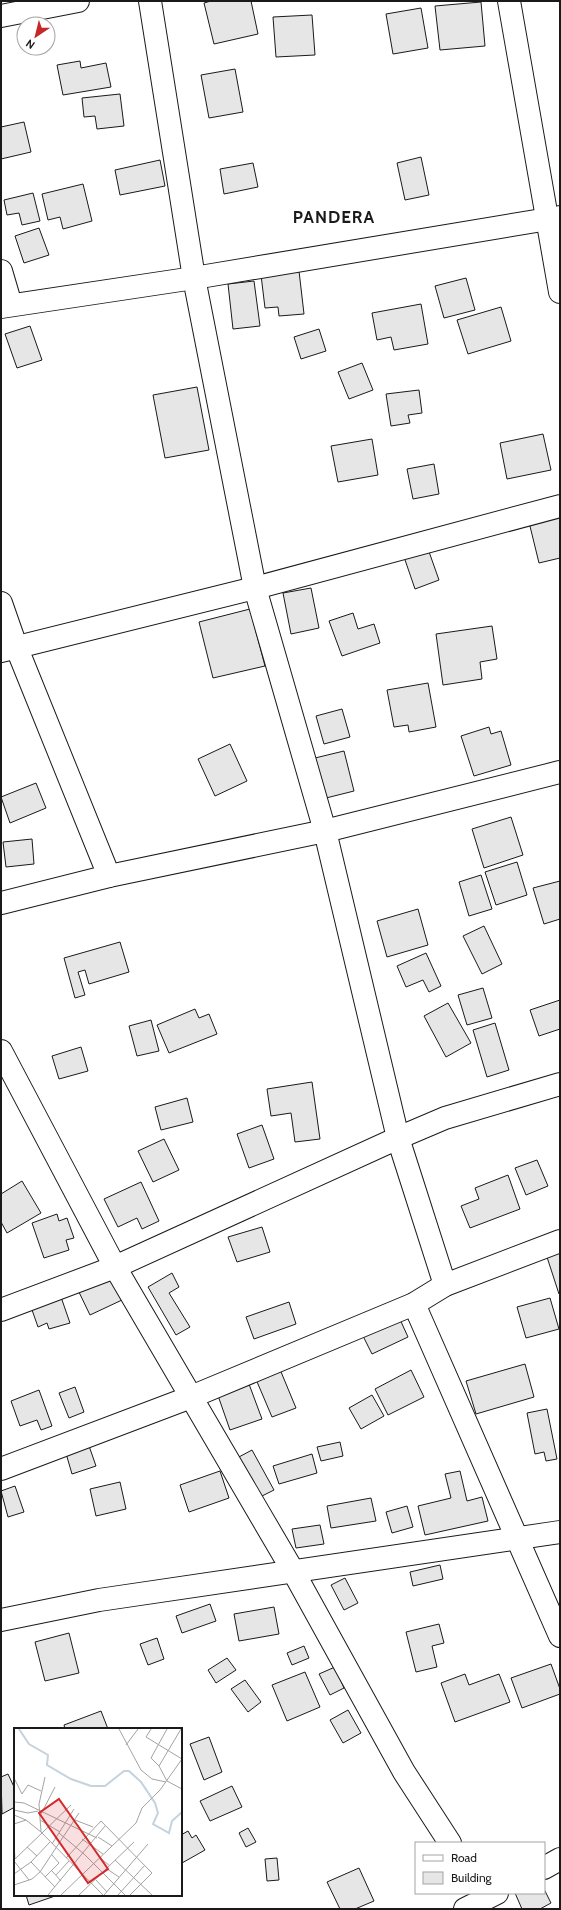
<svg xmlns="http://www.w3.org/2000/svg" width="561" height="1910" font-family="Cabin,sans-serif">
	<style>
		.building { fill: #e6e6e6; stroke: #1a1a1a }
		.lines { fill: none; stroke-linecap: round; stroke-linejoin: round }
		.street-casing { stroke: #1a1a1a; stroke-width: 24 }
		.secondary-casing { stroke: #1a1a1a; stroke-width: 24 }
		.street { stroke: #fff; stroke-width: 22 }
		.secondary { stroke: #fff; stroke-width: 22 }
		.labels { text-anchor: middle; stroke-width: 3; stroke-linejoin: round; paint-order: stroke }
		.district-label { font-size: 17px; font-weight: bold; letter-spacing: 1px; fill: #1a1a1a; stroke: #fff }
		.inset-river { fill: none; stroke: #c6d2dc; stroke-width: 2 }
		.inset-road { fill: none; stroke: #a3a3a3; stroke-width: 1 }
		.view { fill: #d62828; fill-opacity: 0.15; stroke: #d62828; stroke-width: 2 }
		.inset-edge { fill: none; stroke: #1a1a1a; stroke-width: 2 }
	</style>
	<rect width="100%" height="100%" fill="#fff"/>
	<g class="building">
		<polygon points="211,1 251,1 258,34 214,44 204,3"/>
		<polygon points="481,2 485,46 440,50 435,6"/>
		<polygon points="421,8 428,48 393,54 386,14"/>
		<polygon points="312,15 315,55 276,57 273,17"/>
		<polygon points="80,61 81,68 106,63 111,87 63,95 57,65"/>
		<polygon points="235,69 243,112 209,118 201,75"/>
		<polygon points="120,94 124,126 97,129 95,116 84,117 82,98"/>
		<polygon points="24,122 31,152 1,159 1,127"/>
		<polygon points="421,157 429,195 405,200 397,163"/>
		<polygon points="160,160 165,186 120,195 115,170"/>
		<polygon points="253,163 258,187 224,194 220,169"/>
		<polygon points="83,184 92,221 63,229 60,217 48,220 42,194"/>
		<polygon points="33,193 40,221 22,225 19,213 7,215 4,200"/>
		<polygon points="39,228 49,255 24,263 15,236"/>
		<polygon points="299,271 304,314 279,316 278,307 265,308 261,275"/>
		<polygon points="466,278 475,310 444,318 435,286"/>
		<polygon points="254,281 260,326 233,329 228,284"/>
		<polygon points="421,304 428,344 394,350 391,337 377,340 372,313"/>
		<polygon points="501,307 511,341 468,354 457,320"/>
		<polygon points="30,326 42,360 17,368 5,334"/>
		<polygon points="319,329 326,351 301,359 294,337"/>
		<polygon points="362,363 373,390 349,399 338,372"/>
		<polygon points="197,387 209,450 165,458 153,395"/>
		<polygon points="419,390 422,413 408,415 410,423 391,426 386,394"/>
		<polygon points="543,434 551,470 507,479 500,443"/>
		<polygon points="372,439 378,475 338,482 331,446"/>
		<polygon points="434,464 439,494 413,499 407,469"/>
		<polygon points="560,511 560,558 539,563 528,518"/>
		<polygon points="427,546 439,580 415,589 403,554"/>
		<polygon points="311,588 319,628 291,634 283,593"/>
		<polygon points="250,609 265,666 213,678 199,622"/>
		<polygon points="353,613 358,629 374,624 380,643 342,656 329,621"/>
		<polygon points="492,626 497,659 480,662 482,679 443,685 436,634"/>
		<polygon points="428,683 436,727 409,732 408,725 394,727 387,690"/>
		<polygon points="342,709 350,737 324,744 316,716"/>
		<polygon points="489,727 491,734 501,731 511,765 474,776 461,736"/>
		<polygon points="230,744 247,781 215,796 198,759"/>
		<polygon points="344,751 354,791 326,798 315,758"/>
		<polygon points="36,783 46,808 10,823 1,797"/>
		<polygon points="511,817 523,855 484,868 472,829"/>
		<polygon points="32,839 34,864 6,867 3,842"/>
		<polygon points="517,862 527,895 496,905 485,872"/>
		<polygon points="481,875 492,909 469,916 459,882"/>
		<polygon points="560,881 560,919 544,924 533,888"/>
		<polygon points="418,909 428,945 387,957 377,921"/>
		<polygon points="484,926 502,964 482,974 463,936"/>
		<polygon points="120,942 129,972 89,984 85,970 78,972 85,995 75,998 64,958"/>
		<polygon points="426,953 441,986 429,992 423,980 406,987 397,966"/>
		<polygon points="483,988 492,1018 467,1025 458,995"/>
		<polygon points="560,1000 560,1029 539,1036 530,1010"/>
		<polygon points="448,1003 471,1043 446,1057 424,1016"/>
		<polygon points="195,1009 199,1018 209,1014 217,1034 169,1053 157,1025"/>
		<polygon points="151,1020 159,1051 137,1056 129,1026"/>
		<polygon points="495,1023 509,1070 487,1077 473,1030"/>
		<polygon points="81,1047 88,1071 59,1079 52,1056"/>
		<polygon points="312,1082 320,1139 295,1142 291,1113 271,1116 267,1089"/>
		<polygon points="187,1098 193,1122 161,1130 155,1107"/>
		<polygon points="262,1125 274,1159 249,1168 237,1134"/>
		<polygon points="164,1139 179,1170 153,1182 138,1151"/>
		<polygon points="537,1160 548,1186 526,1195 515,1168"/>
		<polygon points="508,1175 520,1209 470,1228 461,1206 479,1199 475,1188"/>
		<polygon points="22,1181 41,1213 7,1233 1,1222 1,1194"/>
		<polygon points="141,1182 159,1221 142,1229 137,1218 118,1227 104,1199"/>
		<polygon points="57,1214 59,1221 67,1218 74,1238 66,1240 69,1250 44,1258 32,1223"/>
		<polygon points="262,1227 270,1252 237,1262 228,1237"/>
		<polygon points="560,1250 560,1294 559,1294 546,1254"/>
		<polygon points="110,1273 122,1300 90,1315 77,1288"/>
		<polygon points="172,1273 179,1287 169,1293 190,1327 176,1335 148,1287"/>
		<polygon points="61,1297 70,1323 49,1329 47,1323 38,1327 31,1307"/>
		<polygon points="550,1298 559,1329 526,1338 517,1307"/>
		<polygon points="289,1302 296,1324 254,1339 246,1317"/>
		<polygon points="398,1315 408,1337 372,1354 361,1332"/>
		<polygon points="525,1364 534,1397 476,1414 466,1381"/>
		<polygon points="279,1367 296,1408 272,1417 255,1377"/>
		<polygon points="411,1370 424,1397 388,1415 375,1389"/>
		<polygon points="246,1376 262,1419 230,1430 215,1387"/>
		<polygon points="75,1387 84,1412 69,1418 59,1393"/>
		<polygon points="39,1390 52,1426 41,1430 37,1420 20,1426 11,1401"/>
		<polygon points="372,1395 384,1416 361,1429 349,1408"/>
		<polygon points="547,1409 557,1459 546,1461 544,1452 535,1454 527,1413"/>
		<polygon points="340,1442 343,1456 321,1461 317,1447"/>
		<polygon points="88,1443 96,1466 72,1474 65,1450"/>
		<polygon points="252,1450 274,1490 258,1498 237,1458"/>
		<polygon points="312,1454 317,1473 279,1484 273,1466"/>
		<polygon points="220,1471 229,1498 189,1512 180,1485"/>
		<polygon points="460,1471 467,1501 482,1497 488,1521 425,1535 418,1506 451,1498 445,1474"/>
		<polygon points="120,1482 126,1509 96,1516 90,1489"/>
		<polygon points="15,1486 24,1512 8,1517 1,1491"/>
		<polygon points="371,1498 376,1521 331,1528 327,1506"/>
		<polygon points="407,1506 413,1527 392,1533 386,1512"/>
		<polygon points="320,1525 324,1544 296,1548 292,1529"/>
		<polygon points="440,1565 443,1579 413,1586 410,1572"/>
		<polygon points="345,1578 358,1603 344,1610 331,1585"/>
		<polygon points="210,1604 216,1621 182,1633 176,1616"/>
		<polygon points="274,1607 279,1634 239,1641 234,1614"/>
		<polygon points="439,1624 444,1643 432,1646 437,1667 416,1672 406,1632"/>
		<polygon points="69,1633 79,1673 45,1681 35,1642"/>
		<polygon points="157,1638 164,1659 148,1665 140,1644"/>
		<polygon points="304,1646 309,1658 292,1665 287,1653"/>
		<polygon points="227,1658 236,1670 216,1683 208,1670"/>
		<polygon points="551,1664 560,1689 560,1694 522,1708 511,1678"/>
		<polygon points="335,1667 344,1688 330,1695 319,1674"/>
		<polygon points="305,1672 320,1707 287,1721 272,1685"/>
		<polygon points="465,1674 469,1685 499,1674 510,1702 455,1722 441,1683"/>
		<polygon points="245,1680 261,1702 248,1712 231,1689"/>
		<polygon points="348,1710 361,1733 343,1743 330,1720"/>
		<polygon points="101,1711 108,1729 65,1729 64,1725"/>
		<polygon points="209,1737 222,1772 204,1780 190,1744"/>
		<polygon points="8,1774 15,1789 15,1807 2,1814 1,1777"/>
		<polygon points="232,1786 242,1807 210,1821 200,1801"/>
		<polygon points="248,1828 256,1842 246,1847 239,1833"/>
		<polygon points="188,1831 192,1838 196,1835 205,1850 182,1863 181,1835"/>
		<polygon points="277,1858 279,1880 267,1881 265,1859"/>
		<polygon points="359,1868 374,1901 355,1909 340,1909 327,1882"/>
		<polygon points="544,1889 551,1903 540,1909 522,1909 515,1893 544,1893"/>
		<polygon points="26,1895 58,1895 29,1905"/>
	</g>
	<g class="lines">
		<g class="street-casing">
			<g id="street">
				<polyline points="150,1 194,278 255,588 325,831 398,1138 445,1285"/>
				<polyline points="1,16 78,1"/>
				<polyline points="1,271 11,305"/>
				<polyline points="1,307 194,278 560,217"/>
				<polyline points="1,603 16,646 109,876"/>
				<polyline points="1,651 255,588 560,506"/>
				<polyline points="1,903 109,876 325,831 560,772"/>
				<polyline points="1,1051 115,1267 293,1571 404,1772 450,1843"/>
				<polyline points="414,1304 560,1636"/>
				<polyline points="1,1310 115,1267 398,1138 445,1118 560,1084"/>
				<polyline points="1,1469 191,1397 414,1304 445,1285 560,1241"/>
				<polyline points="1,1620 99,1600 560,1532"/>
				<polyline points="544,1868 560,1859"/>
				<polyline points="465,1909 497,1893"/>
			</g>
		</g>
		<g class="secondary-casing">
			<polyline id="secondary" points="509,1 560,292"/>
		</g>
		<use href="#street" class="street"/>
		<use href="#secondary" class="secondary"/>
	</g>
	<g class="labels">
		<g class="district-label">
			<text x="334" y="223">PANDERA</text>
		</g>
	</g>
	<g transform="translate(14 1728)">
		<rect width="168" height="168" fill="#fff"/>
		<path class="inset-river" d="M5 1 15 16 34 27 33 37 57 51 77 58H91L110 43H115L127 54 141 75 144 85 139 96 155 105 158 93 168 84"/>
		<path class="inset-road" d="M105 1 127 42 138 51 152 54M137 1 132 9 168 31M153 1 137 30 145 38 153 53 168 61M112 17 124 1M145 38 167 1M0 50 8 66 14 57 27 63M0 74 10 75 83 110M0 82 14 85 24 83M0 87 12 92 27 104 89 167M26 88 41 59M26 92 46 104M61 92 79 99M0 96 12 92M27 104 25 76 31 49M45 105 70 126 111 167M84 109 98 118M68 111 89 126M36 114 17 134 41 159M0 116 1 131M38 116 60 81M13 119 23 128M52 130 87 93 138 145 116 167M86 130 96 138M1 131 57 77M101 132 138 167M0 133 15 152M93 141 105 149M38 143 47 153M0 146 17 134M42 147 55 133M31 149 45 135 38 127M82 152 93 164M0 157 18 151 26 144 65 85M34 167 91 98M47 167 122 95 128 80 146 62 168 31M65 167 120 114M90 167 134 116M104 167 131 137"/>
		<path class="view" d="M45 71 94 141 74 155 25 85Z"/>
		<rect width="168" height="168" class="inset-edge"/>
	</g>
	<rect width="561" height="1910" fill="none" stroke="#1a1a1a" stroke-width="4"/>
	<rect x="415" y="1842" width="130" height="52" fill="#ffffff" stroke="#a3a3a3"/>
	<rect x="423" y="1855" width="20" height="6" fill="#ffffff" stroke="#a3a3a3"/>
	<text x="451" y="1862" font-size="12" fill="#1a1a1a">Road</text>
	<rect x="423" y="1872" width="20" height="12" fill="#e6e6e6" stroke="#a3a3a3"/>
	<text x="451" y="1882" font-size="12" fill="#1a1a1a">Building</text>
	<g transform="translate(36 36) rotate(215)"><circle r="19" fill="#ffffff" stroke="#a3a3a3"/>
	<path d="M0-3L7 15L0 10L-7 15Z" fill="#c62828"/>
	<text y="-6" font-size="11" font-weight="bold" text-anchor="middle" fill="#1a1a1a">N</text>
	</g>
</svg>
